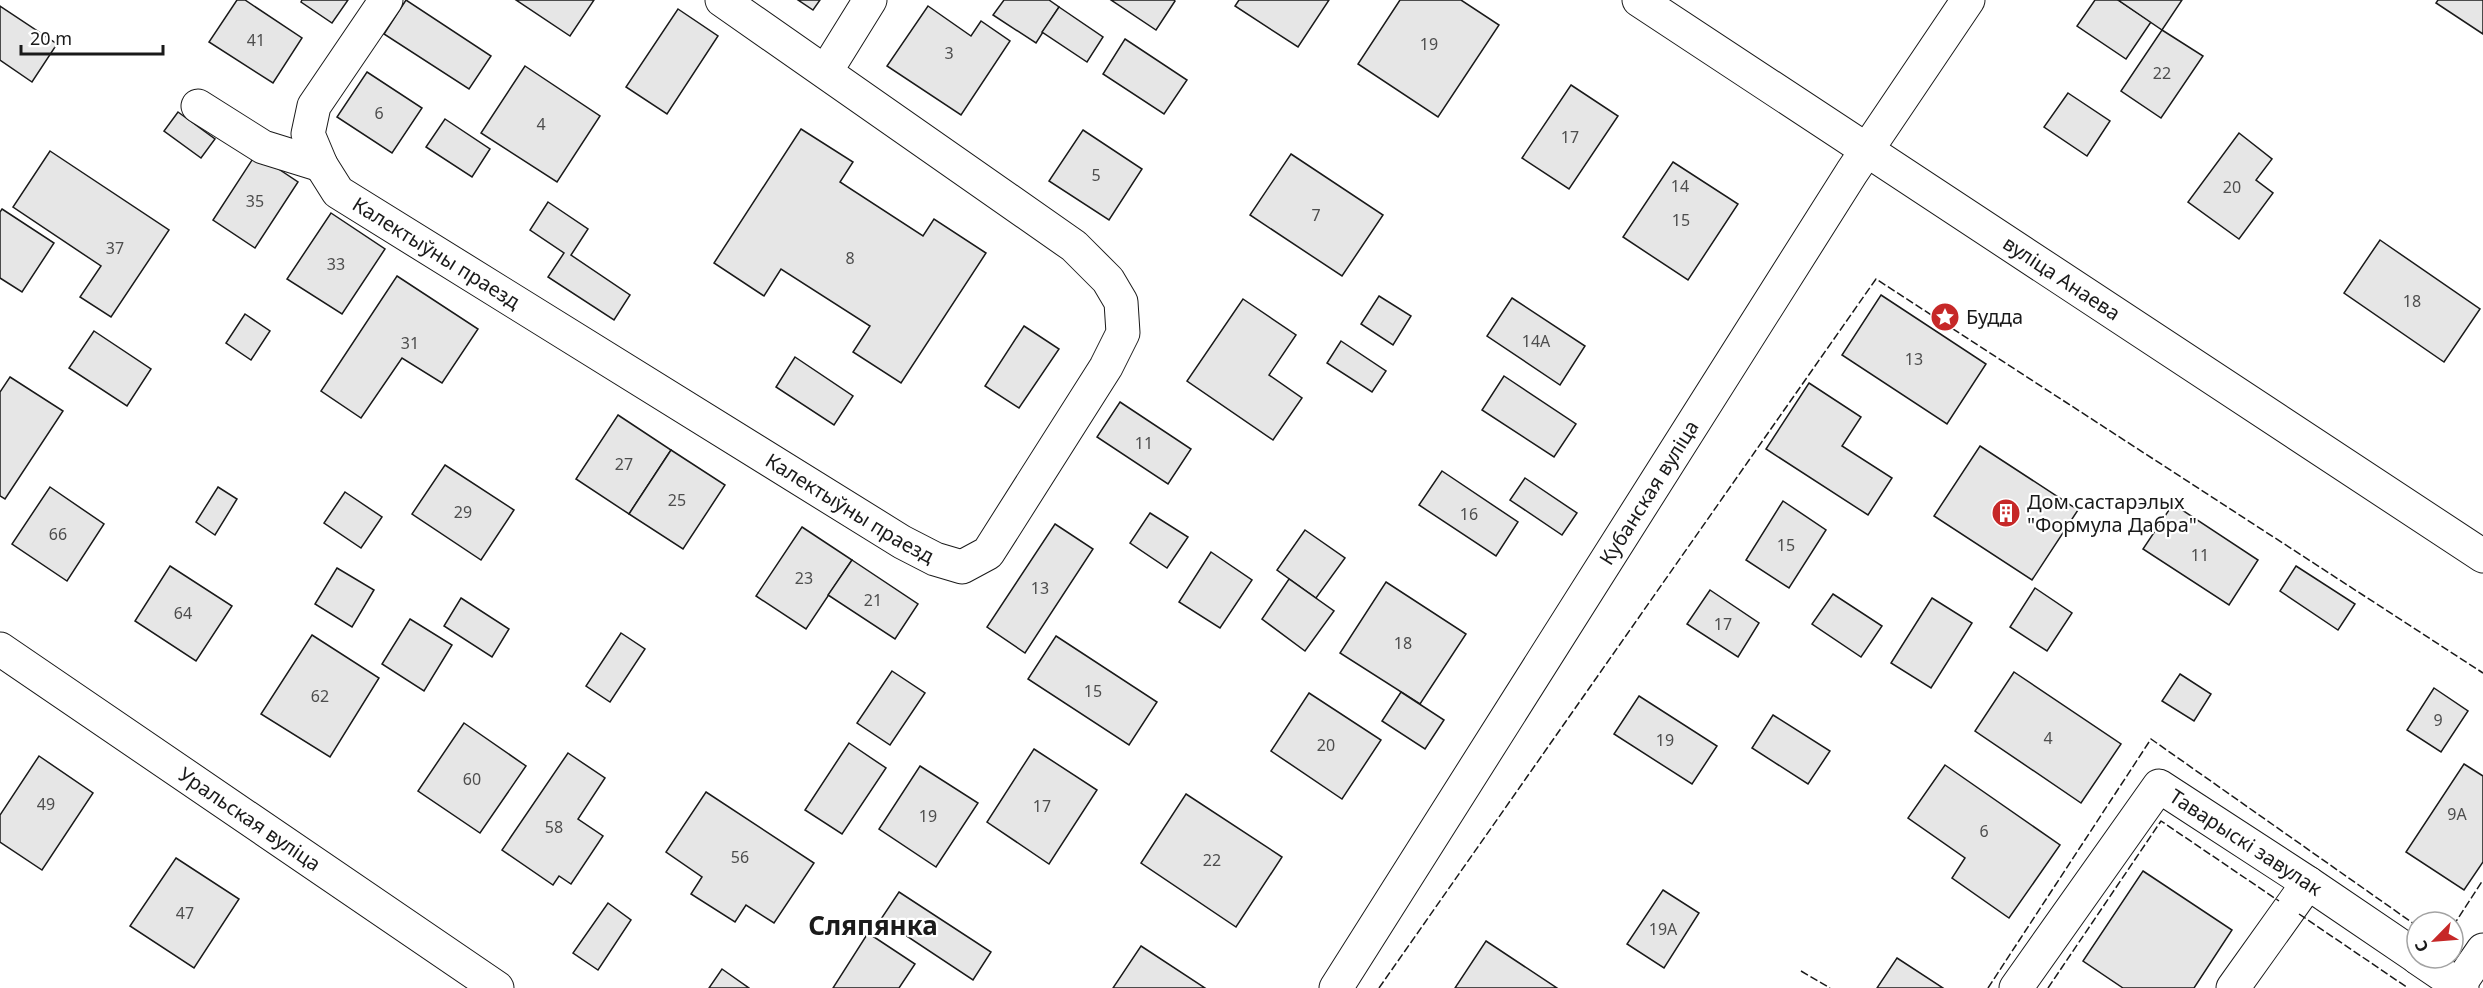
<svg xmlns="http://www.w3.org/2000/svg" width="2483" height="988" font-family="'Noto Sans',sans-serif">
	<style>
		.building { fill: #e6e6e6; stroke: #1a1a1a; stroke-width: 1.5 }
		.lines { fill: none; stroke-linecap: round; stroke-linejoin: round }
		.minor-casing { stroke: #1a1a1a; stroke-width: 35 }
		.minor { stroke: #fff; stroke-width: 33 }
		.fence { stroke: #1a1a1a; stroke-width: 1.5; stroke-dasharray: 8 3; stroke-linecap: butt }
		.labels { text-anchor: middle; stroke-width: 4.5; stroke-linejoin: round; paint-order: stroke }
		.number-label { font-size: 16px; fill: #4d4d4d }
		.street-label { font-size: 20px; fill: #1a1a1a; stroke: #fff }
		.poi-label { font-size: 20px; fill: #1a1a1a; stroke: #fff; text-anchor: start }
		.district-label { font-size: 26px; font-weight: bold; fill: #1a1a1a; stroke: #fff }
	</style>
	<rect width="100%" height="100%" fill="#fff"/>
	<g class="building">
		<polygon points="237,0 245,0 302,38 273,83 209,42"/>
		<polygon points="302,0 348,0 332,23 301,2"/>
		<polygon points="406,0 491,56 469,89 384,34"/>
		<polygon points="516,0 594,0 570,36"/>
		<polygon points="798,0 820,0 813,10"/>
		<polygon points="1004,0 1049,0 1059,7 1036,43 993,15"/>
		<polygon points="1111,0 1174,0 1175,1 1156,30"/>
		<polygon points="1239,0 1329,0 1298,47 1235,6"/>
		<polygon points="1400,0 1461,0 1499,25 1438,117 1358,64"/>
		<polygon points="2095,0 2118,0 2151,22 2126,59 2077,26"/>
		<polygon points="2118,0 2182,0 2162,30"/>
		<polygon points="2438,0 2483,0 2483,34 2436,3"/>
		<polygon points="0,6 57,44 32,82 0,60"/>
		<polygon points="928,6 971,36 981,21 1010,41 961,115 887,66"/>
		<polygon points="1059,7 1103,37 1087,62 1042,32"/>
		<polygon points="678,9 718,36 667,114 626,87"/>
		<polygon points="2162,30 2203,56 2161,118 2121,91"/>
		<polygon points="1125,39 1187,80 1164,114 1103,74"/>
		<polygon points="525,66 600,116 557,182 481,133"/>
		<polygon points="367,72 422,108 392,153 337,117"/>
		<polygon points="1571,85 1618,116 1569,189 1522,158"/>
		<polygon points="2068,93 2110,121 2087,156 2044,127"/>
		<polygon points="178,112 215,139 201,158 164,131"/>
		<polygon points="445,119 490,149 472,177 426,147"/>
		<polygon points="801,129 853,162 840,182 923,236 934,219 986,253 901,383 853,352 870,326 781,269 764,296 714,263"/>
		<polygon points="1083,130 1142,169 1109,220 1049,181"/>
		<polygon points="2239,133 2272,159 2256,180 2273,193 2239,239 2188,202"/>
		<polygon points="50,151 169,230 111,317 80,297 101,266 13,207"/>
		<polygon points="256,154 298,182 255,248 213,220"/>
		<polygon points="1291,154 1383,215 1342,276 1250,215"/>
		<polygon points="1673,162 1738,204 1688,280 1623,237"/>
		<polygon points="548,202 588,229 571,255 630,295 614,320 548,277 564,253 530,230"/>
		<polygon points="2,209 54,243 22,292 0,278 0,212"/>
		<polygon points="331,213 385,249 342,314 287,279"/>
		<polygon points="2380,240 2480,309 2444,362 2344,293"/>
		<polygon points="397,276 478,329 442,383 402,358 361,418 321,391"/>
		<polygon points="1881,295 1986,364 1947,424 1842,355"/>
		<polygon points="1379,296 1411,316 1393,345 1361,324"/>
		<polygon points="1512,298 1585,346 1560,385 1487,336"/>
		<polygon points="1243,299 1296,335 1269,375 1302,398 1273,440 1187,381"/>
		<polygon points="245,314 270,331 251,360 226,343"/>
		<polygon points="1024,326 1059,349 1019,408 985,386"/>
		<polygon points="94,331 151,369 127,406 69,368"/>
		<polygon points="1341,341 1386,371 1372,392 1327,363"/>
		<polygon points="795,357 853,396 834,425 776,387"/>
		<polygon points="1504,376 1576,424 1554,457 1482,410"/>
		<polygon points="10,377 63,411 5,499 0,496 0,392"/>
		<polygon points="1809,383 1861,417 1842,446 1892,478 1868,515 1766,449"/>
		<polygon points="1120,402 1191,449 1168,484 1097,437"/>
		<polygon points="618,415 671,450 629,514 576,479"/>
		<polygon points="1980,446 2078,510 2032,580 1934,516"/>
		<polygon points="671,450 725,485 683,549 629,514"/>
		<polygon points="445,465 514,510 481,560 412,514"/>
		<polygon points="1442,471 1518,522 1496,556 1419,505"/>
		<polygon points="1525,478 1577,513 1562,535 1510,500"/>
		<polygon points="50,487 104,524 67,581 12,544"/>
		<polygon points="218,487 237,499 215,535 196,522"/>
		<polygon points="345,492 382,517 361,548 324,523"/>
		<polygon points="1783,501 1826,530 1789,588 1746,560"/>
		<polygon points="2173,504 2258,560 2229,605 2143,549"/>
		<polygon points="1150,513 1188,537 1167,568 1130,543"/>
		<polygon points="1055,524 1093,549 1025,653 987,627"/>
		<polygon points="802,527 852,560 806,629 756,596"/>
		<polygon points="1305,530 1345,558 1316,598 1277,570"/>
		<polygon points="1211,552 1252,580 1220,628 1179,602"/>
		<polygon points="852,560 918,604 895,639 828,595"/>
		<polygon points="170,566 232,606 196,661 135,621"/>
		<polygon points="2296,566 2355,604 2338,630 2280,591"/>
		<polygon points="337,568 374,590 352,627 315,604"/>
		<polygon points="1289,579 1334,611 1305,651 1262,619"/>
		<polygon points="1386,582 1466,634 1420,704 1340,653"/>
		<polygon points="2035,588 2072,613 2047,651 2010,627"/>
		<polygon points="1710,590 1759,623 1738,657 1687,624"/>
		<polygon points="1833,594 1882,626 1861,657 1812,624"/>
		<polygon points="461,598 509,629 492,657 444,626"/>
		<polygon points="1932,598 1972,623 1931,688 1891,663"/>
		<polygon points="410,619 452,645 424,691 382,664"/>
		<polygon points="621,633 645,649 610,702 586,686"/>
		<polygon points="312,635 379,678 330,757 261,714"/>
		<polygon points="1056,636 1157,702 1129,745 1028,679"/>
		<polygon points="892,671 925,693 890,745 857,723"/>
		<polygon points="2014,672 2121,744 2081,803 1975,731"/>
		<polygon points="2180,674 2211,694 2194,721 2162,701"/>
		<polygon points="2434,688 2468,711 2441,752 2407,730"/>
		<polygon points="1401,692 1444,720 1425,749 1382,721"/>
		<polygon points="1309,693 1381,740 1342,799 1271,751"/>
		<polygon points="1639,696 1717,746 1692,784 1614,734"/>
		<polygon points="1773,715 1830,751 1808,784 1752,748"/>
		<polygon points="464,723 526,766 480,833 418,791"/>
		<polygon points="849,743 886,768 842,834 805,810"/>
		<polygon points="1034,749 1097,790 1049,864 987,822"/>
		<polygon points="568,753 605,778 578,819 603,836 571,884 559,876 553,885 502,850"/>
		<polygon points="39,756 93,793 42,870 0,842 0,815"/>
		<polygon points="2464,764 2483,776 2483,862 2464,890 2406,852"/>
		<polygon points="1945,765 2060,845 2009,918 1952,878 1965,858 1908,818"/>
		<polygon points="920,766 978,803 936,867 879,829"/>
		<polygon points="706,792 814,863 774,923 746,905 735,922 691,894 702,877 666,852"/>
		<polygon points="1186,794 1282,857 1236,927 1141,863"/>
		<polygon points="176,858 239,899 194,968 130,926"/>
		<polygon points="2143,871 2232,930 2194,988 2123,988 2083,961"/>
		<polygon points="1663,890 1699,913 1664,968 1627,944"/>
		<polygon points="899,892 991,952 973,980 881,919"/>
		<polygon points="608,903 631,920 598,970 573,953"/>
		<polygon points="868,933 915,964 899,988 833,988"/>
		<polygon points="1486,941 1557,988 1455,988"/>
		<polygon points="1141,946 1205,988 1113,988"/>
		<polygon points="1897,958 1943,988 1877,988"/>
		<polygon points="722,969 749,988 709,988"/>
	</g>
	<g class="lines">
		<g class="minor-casing">
			<g id="minor">
				<path id="s1" d="M386 0 314 106 308 134 321 165 338 192 902 542 935 559 962 567 988 553 1106 367 1123 333 1121 302 1108 280 1074 246 722 0"/>
				<path id="s2" d="M1639 0 2483 556"/>
				<polyline points="826,71 870,0"/>
				<polyline points="198,106 263,147 321,165"/>
				<path id="s3" d="M0 649 497 988"/>
				<polyline points="2418,958 2462,988"/>
				<polyline points="2459,985 2483,950"/>
				<path id="s4" d="M1336 988 1852 172 1968 0"/>
				<path id="s5" d="M2016 988 2159 786 2308 883 2417 957"/>
				<polyline points="2233,988 2308,883"/>
			</g>
		</g>
		<use href="#minor" class="minor"/>
		<g class="fence">
			<polyline points="2299,914 2408,988"/>
			<polyline points="2453,926 2483,880"/>
			<polyline points="1801,971 1830,988"/>
			<polyline points="1379,988 1876,279 2483,673"/>
			<polyline points="1988,988 2151,739 2417,926"/>
			<polyline points="2048,988 2161,821 2279,901"/>
		</g>
	</g>
	<defs>
		<g id="sight-disc" transform="scale(1.5)"><circle r="9.5" fill="#c62828" stroke="#fff"/><path d="M0-6L1.8-2.2L6-1.7L2.9 1.2L3.7 5.4L0 3.3L-3.7 5.4L-2.9 1.2L-6-1.7L-1.8-2.2Z" fill="#fff"/></g>
		<g id="building-disc" transform="scale(1.5)"><circle r="9.5" fill="#c62828" stroke="#fff"/><path d="M-4-6H4V6H1V3H-1V6H-4ZM-2.5-4.3h1.7v1.8h-1.7ZM.8-4.3h1.7v1.8H.8ZM-2.5-1h1.7V.8h-1.7ZM.8-1h1.7V.8H.8Z" fill="#fff"/></g>
	</defs>
	<g fill-rule="evenodd">
		<use href="#sight-disc" x="1945" y="317"/>
		<use href="#building-disc" x="2006" y="513"/>
	</g>
	<g class="labels">
		<g class="number-label">
			<text x="256" y="46">41</text>
			<text x="1429" y="50">19</text>
			<text x="949" y="59">3</text>
			<text x="2162" y="79">22</text>
			<text x="379" y="119">6</text>
			<text x="541" y="130">4</text>
			<text x="1570" y="143">17</text>
			<text x="1096" y="181">5</text>
			<text x="1680" y="192">14</text>
			<text x="2232" y="193">20</text>
			<text x="255" y="207">35</text>
			<text x="1316" y="221">7</text>
			<text x="1681" y="226">15</text>
			<text x="115" y="254">37</text>
			<text x="850" y="264">8</text>
			<text x="336" y="270">33</text>
			<text x="2412" y="307">18</text>
			<text x="1536" y="347">14А</text>
			<text x="410" y="349">31</text>
			<text x="1914" y="365">13</text>
			<text x="1144" y="449">11</text>
			<text x="624" y="470">27</text>
			<text x="677" y="506">25</text>
			<text x="463" y="518">29</text>
			<text x="1469" y="520">16</text>
			<text x="58" y="540">66</text>
			<text x="1786" y="551">15</text>
			<text x="2200" y="561">11</text>
			<text x="804" y="584">23</text>
			<text x="1040" y="594">13</text>
			<text x="873" y="606">21</text>
			<text x="183" y="619">64</text>
			<text x="1723" y="630">17</text>
			<text x="1403" y="649">18</text>
			<text x="1093" y="697">15</text>
			<text x="320" y="702">62</text>
			<text x="2438" y="726">9</text>
			<text x="2048" y="744">4</text>
			<text x="1665" y="746">19</text>
			<text x="1326" y="751">20</text>
			<text x="472" y="785">60</text>
			<text x="46" y="810">49</text>
			<text x="1042" y="812">17</text>
			<text x="2457" y="820">9А</text>
			<text x="928" y="822">19</text>
			<text x="554" y="833">58</text>
			<text x="1984" y="837">6</text>
			<text x="740" y="863">56</text>
			<text x="1212" y="866">22</text>
			<text x="185" y="919">47</text>
			<text x="1663" y="935">19А</text>
		</g>
		<g class="street-label">
			<text dy="7" stroke="none"><textPath href="#s1" startOffset="338">Калектыўны праезд</textPath></text>
			<text dy="7" stroke="none"><textPath href="#s2" startOffset="506">вуліца Анаева</textPath></text>
			<text dy="7" stroke="none"><textPath href="#s4" startOffset="586">Кубанская вуліца</textPath></text>
			<text dy="7" stroke="none"><textPath href="#s1" startOffset="824">Калектыўны праезд</textPath></text>
			<text dy="7" stroke="none"><textPath href="#s3" startOffset="302">Уральская вуліца</textPath></text>
			<text dy="7" stroke="none"><textPath href="#s5" startOffset="351">Таварыскі завулак</textPath></text>
		</g>
		<g class="poi-label">
			<text x="1966" y="324">Будда</text>
			<text x="2027" y="509">Дом састарэлых<tspan x="2027" dy="23">"Формула Дабра"</tspan></text>
		</g>
		<g class="district-label">
			<text x="873" y="935">Сляпянка</text>
		</g>
	</g>
	<g transform="translate(2435 940) rotate(245)"><circle r="28" fill="#ffffff" stroke="#a3a3a3" stroke-width="1.5"/>
	<path d="M0-4.5L10 22L0 15L-10 22Z" fill="#c62828"/>
	<text y="-9" font-size="16" font-weight="bold" text-anchor="middle" fill="#1a1a1a">С</text>
	</g>
	<path d="M21 45v9h142v-9" fill="none" stroke="#1a1a1a" stroke-width="3"/>
	<text x="30" y="45" font-size="18" fill="#1a1a1a" stroke="#ffffff" stroke-width="4.5" paint-order="stroke">20 m</text>
</svg>
